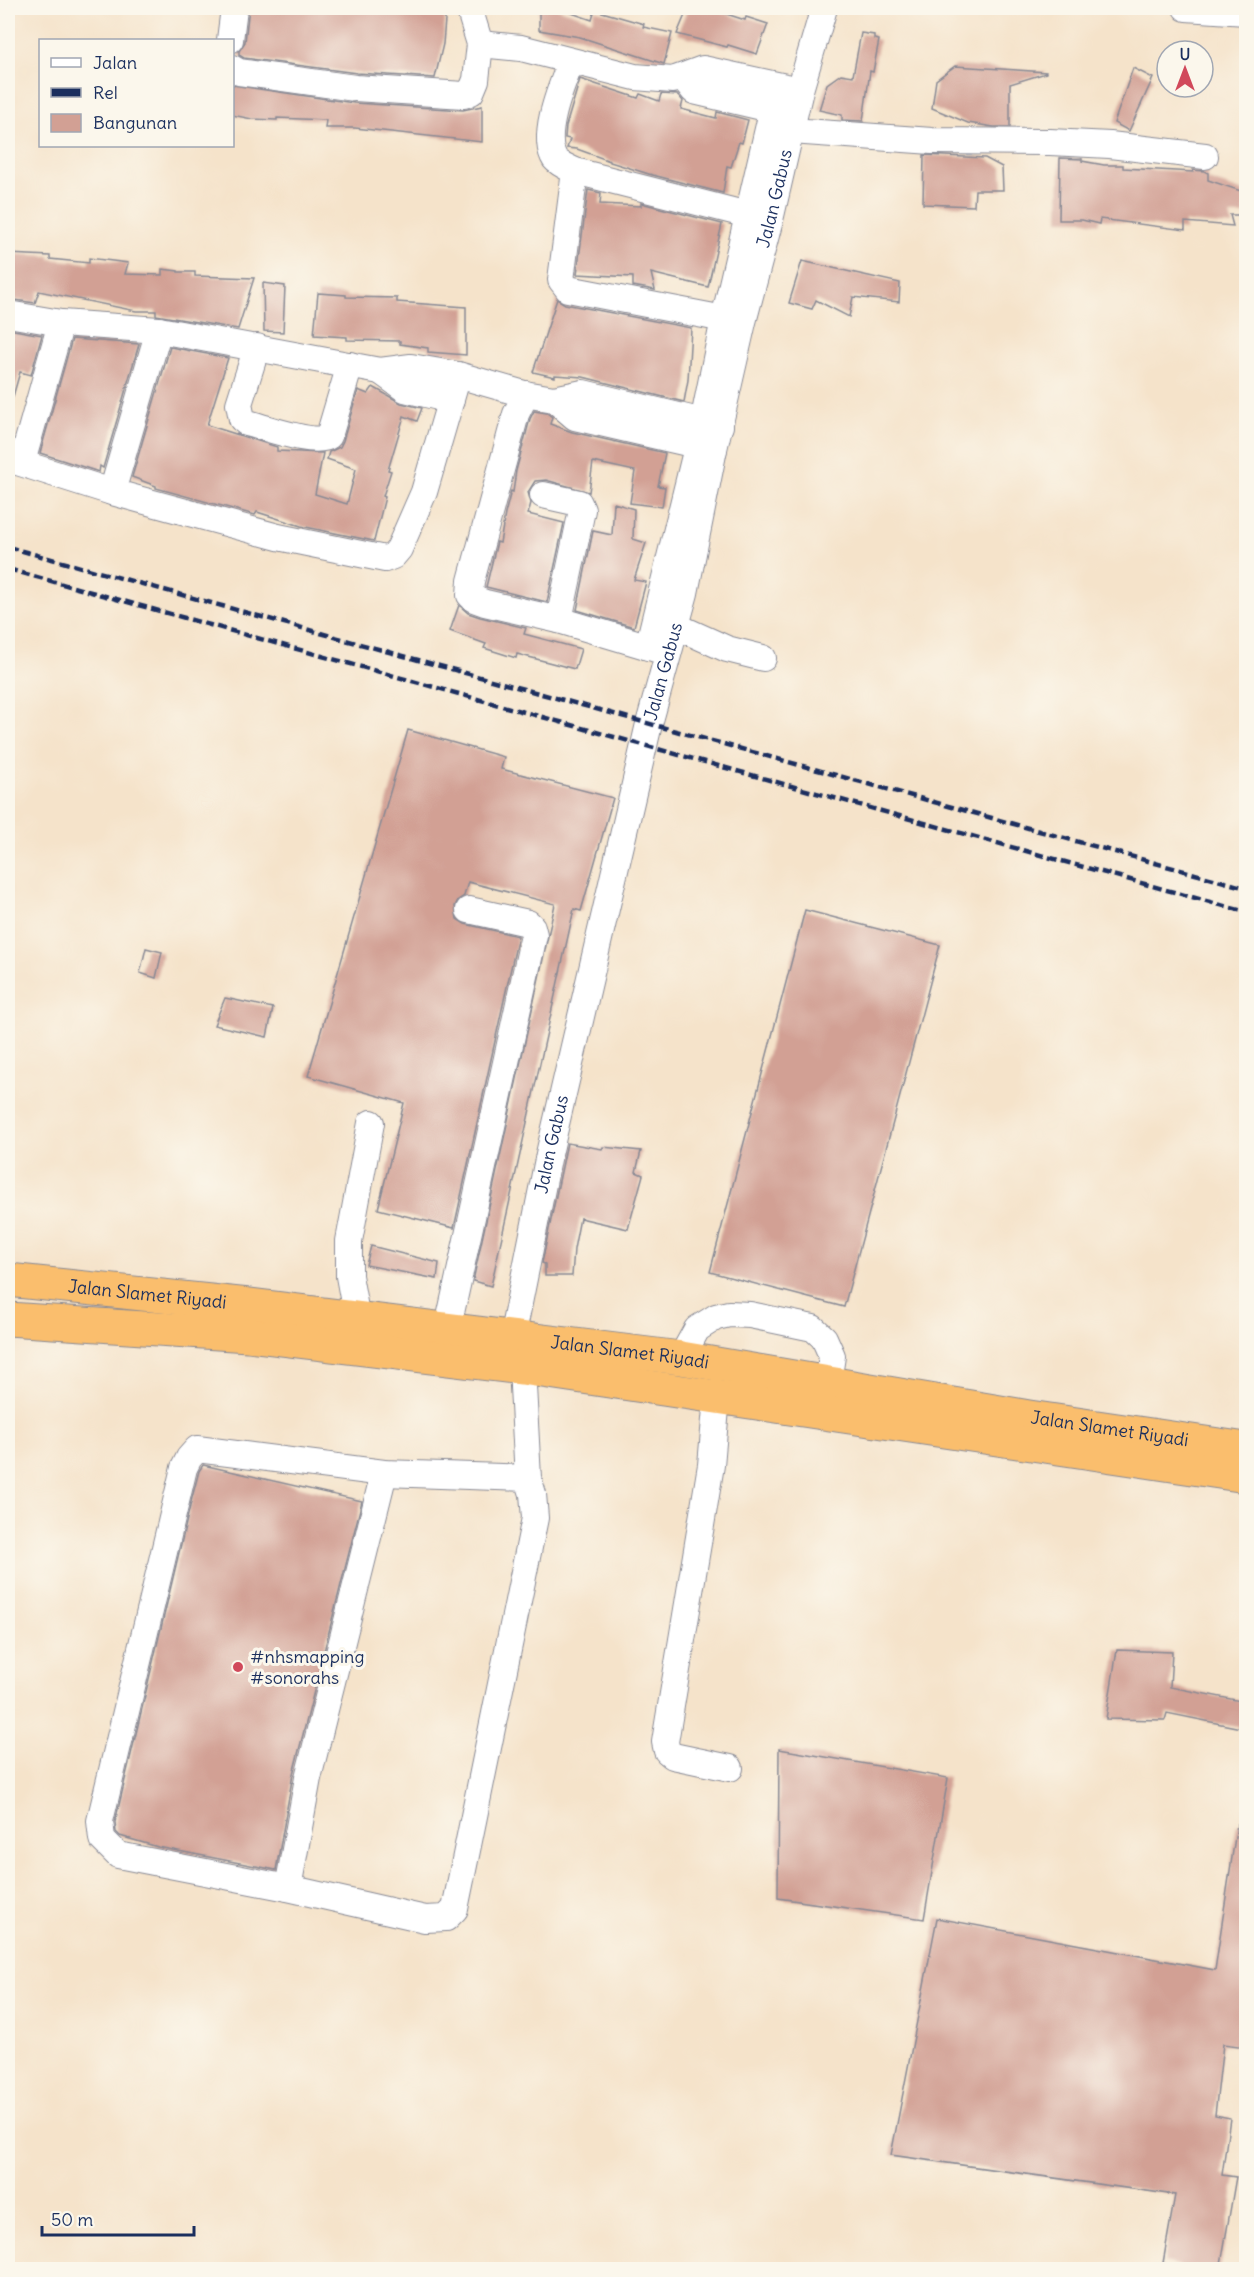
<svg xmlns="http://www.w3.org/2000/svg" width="1254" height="2277" font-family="Delius,sans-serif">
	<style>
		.building { fill: #d2a094 }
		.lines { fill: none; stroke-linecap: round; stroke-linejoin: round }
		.minor-casing { stroke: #888994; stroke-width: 28 }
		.highway-casing { stroke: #888994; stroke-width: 35 }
		.minor { stroke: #fff; stroke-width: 26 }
		.highway { stroke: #fabe6d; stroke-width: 33 }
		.rail { stroke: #1b2f5e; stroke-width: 4.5; stroke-dasharray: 9 4.5; stroke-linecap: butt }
		.poi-dot { fill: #d1495b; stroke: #fbf7ec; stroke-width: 2 }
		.labels { text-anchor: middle; stroke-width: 6; stroke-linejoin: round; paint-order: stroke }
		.street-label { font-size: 18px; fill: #1b2f5e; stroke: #fbf7ec }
		.poi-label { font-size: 18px; fill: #1b2f5e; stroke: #fbf7ec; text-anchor: start }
	</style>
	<rect width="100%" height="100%" fill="#fbf7ec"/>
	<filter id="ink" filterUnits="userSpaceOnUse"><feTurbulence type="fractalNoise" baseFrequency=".0167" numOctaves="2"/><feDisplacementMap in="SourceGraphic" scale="12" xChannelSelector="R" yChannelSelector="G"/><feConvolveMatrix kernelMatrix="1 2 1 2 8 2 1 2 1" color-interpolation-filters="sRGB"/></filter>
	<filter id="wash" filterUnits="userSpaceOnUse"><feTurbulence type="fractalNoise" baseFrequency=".008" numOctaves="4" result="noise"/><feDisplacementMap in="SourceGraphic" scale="24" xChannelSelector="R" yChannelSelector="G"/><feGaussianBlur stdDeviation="1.35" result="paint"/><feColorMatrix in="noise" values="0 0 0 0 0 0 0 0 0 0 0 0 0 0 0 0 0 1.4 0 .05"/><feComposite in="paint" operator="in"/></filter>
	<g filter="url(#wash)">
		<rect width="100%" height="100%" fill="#f5e3ca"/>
		<g id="blocks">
			<g class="building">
				<polygon points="249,8 376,8 376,9 418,10 418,8 446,8 443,44 435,78 357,73 244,58 239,55 239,51 245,42"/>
				<polygon points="539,8 557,8 592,20 595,10 644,24 643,27 672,33 664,64 580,37 539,30"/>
				<polygon points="688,8 708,8 745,20 746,17 768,24 757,54 728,45 727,47 677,34"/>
				<polygon points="861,33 874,35 874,39 879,40 873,72 870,71 863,121 842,120 842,115 819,110 827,84 841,74 853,76"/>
				<polygon points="955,66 1046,72 1046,73 1010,84 1010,127 994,127 968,123 932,108 936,80"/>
				<polygon points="1133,68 1153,78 1129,131 1114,123"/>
				<polygon points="580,79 638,98 640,94 659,101 661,94 678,95 683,101 681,109 716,118 717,112 748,120 742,143 739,142 731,167 727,166 723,193 649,174 610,162 610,161 577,149 567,148 570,139 565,138 566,126"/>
				<polygon points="232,85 354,103 463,110 482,106 482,142 355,128 325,128 326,120 277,118 277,120 252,119 232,115"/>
				<polygon points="924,155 985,158 1002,167 1003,190 975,190 974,206 923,204"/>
				<polygon points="1060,158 1082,159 1082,161 1104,165 1123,165 1123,168 1193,172 1193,170 1204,171 1208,173 1208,180 1244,192 1245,215 1230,215 1233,226 1185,222 1185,230 1100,219 1099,224 1082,220 1059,220"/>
				<polygon points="588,190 601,193 600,204 641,206 641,203 722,224 708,287 651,273 655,290 633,286 633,277 577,274"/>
				<polygon points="8,254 50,256 50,259 89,263 89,258 128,263 125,274 162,275 162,269 178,271 178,272 195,272 195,276 254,278 238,329 156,315 156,311 136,311 39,291 35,303 8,299"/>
				<polygon points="802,261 900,283 899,302 853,297 849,317 816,300 812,309 789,303"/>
				<polygon points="263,283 285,286 283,332 264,331"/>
				<polygon points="318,293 346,295 346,297 397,298 397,302 466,307 466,355 428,352 428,348 400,344 400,341 347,340 347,337 314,335"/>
				<polygon points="557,299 565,304 691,328 688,380 684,402 583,377 555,375 555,377 533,372"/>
				<polygon points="8,329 42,335 31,375 20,372 12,400 8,399"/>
				<polygon points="72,339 139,344 103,468 100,466 99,472 40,453"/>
				<polygon points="170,347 228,358 207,425 277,447 277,451 323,453 315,494 347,504 356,469 327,459 329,452 340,447 343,441 358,390 368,394 373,387 401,403 422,408 417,421 404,416 388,470 391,471 383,496 385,497 374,541 301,526 257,512 255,515 156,488 156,486 132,477"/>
				<polygon points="534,411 547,413 552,417 550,424 572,432 665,453 658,486 665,487 662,507 630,503 635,471 593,462 589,492 546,480 535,481 528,492 531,503 528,514 564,523 547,602 486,587 497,542 500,543 505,514 511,491 513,492 516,471 530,419"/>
				<polygon points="614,503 634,509 633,539 646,543 634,580 646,582 634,627 577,610 593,531 612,535"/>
				<polygon points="459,605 468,613 480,617 526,628 524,634 581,649 575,669 517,654 516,658 484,648 486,644 450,631"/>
				<polygon points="408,730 504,757 501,769 613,798 581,911 574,909 491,1286 473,1281 555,904 468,882 464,896 458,900 455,906 457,919 465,924 518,936 454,1228 378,1209 404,1103 308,1076"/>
				<polygon points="805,910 940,945 844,1307 710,1272"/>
				<polygon points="146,948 162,952 156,978 140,973"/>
				<polygon points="225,998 273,1008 267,1037 214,1025"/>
				<polygon points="567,1143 602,1149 603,1147 641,1151 636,1172 643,1175 628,1229 580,1218 574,1249 572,1276 545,1276 545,1264 542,1263"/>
				<polygon points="371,1246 439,1263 437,1279 366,1265"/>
				<polygon points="203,1465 362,1501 293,1774 276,1870 158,1847 120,1836 116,1832 115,1822 192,1498 199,1471"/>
				<polygon points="1117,1650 1172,1652 1170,1687 1246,1702 1246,1729 1167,1713 1165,1720 1106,1719"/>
				<polygon points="779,1749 948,1778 924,1919 778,1898"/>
				<polygon points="1237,1824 1246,1825 1246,2047 1223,2044 1215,2115 1230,2118 1222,2175 1236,2177 1220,2270 1193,2270 1163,2263 1175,2195 891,2155 937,1918 1215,1970"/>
			</g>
		</g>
	</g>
	<g filter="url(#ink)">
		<use href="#blocks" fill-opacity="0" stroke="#888994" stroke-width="1.5"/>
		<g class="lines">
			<g class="minor-casing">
				<g id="minor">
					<polyline points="1186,8 1246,12"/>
					<polyline points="230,40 234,8"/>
					<polyline points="480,44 521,48 635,77 673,80 703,69 795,89"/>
					<path d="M571 62C562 85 540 136 555 159 559 164 569 168 575 171"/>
					<polyline points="232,68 239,72 355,88 464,95 471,92 476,80 480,44 469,8"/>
					<polyline points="683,77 694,91 771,109"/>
					<polyline points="791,131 932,141 1050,142 1110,145 1205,156"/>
					<polyline points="8,314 61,323 159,330 380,371 411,367 458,375"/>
					<polyline points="740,322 568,289 561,280 575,171 764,219"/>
					<path d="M257 347 239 404 242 419 247 423C264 427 316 446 329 436L350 365"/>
					<polyline points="380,371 405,389 451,400"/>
					<polyline points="526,394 516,414 471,581 470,595 474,599 485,603 559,620 663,651"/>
					<polyline points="554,399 575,417 714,449"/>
					<polyline points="8,459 112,492 278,537 385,559 393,556 399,549 424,492 458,375 524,394 554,399 583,393 720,426"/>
					<polyline points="22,462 61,323"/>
					<polyline points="112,492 159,330"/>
					<polyline points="543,495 579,503 582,510 559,620"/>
					<polyline points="676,626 727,649 763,658"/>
					<polyline points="648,647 703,423 724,319 778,86"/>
					<polyline points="357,1319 349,1276 349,1241 371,1123"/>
					<polyline points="447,1331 534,935 532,927 528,923 469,910"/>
					<path id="s1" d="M509 1353 549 1154 649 724 685 593 714 449 743 322 770 220 800 90 824 8"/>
					<polyline points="681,1358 697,1329 716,1317 729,1314 750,1315 813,1328 824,1338 832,1356 828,1382"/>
					<polyline points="522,1368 528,1478 533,1494 535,1518 455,1909 446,1918 425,1919 288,1888 118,1855 102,1839 100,1821 184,1468 189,1458 197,1449 384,1473 528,1478"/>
					<polyline points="717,1397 711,1465 665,1742 667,1751 673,1756 730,1768"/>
					<polyline points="288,1888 308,1778 384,1473"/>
				</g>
			</g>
			<g class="highway-casing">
				<g id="highway">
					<path id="s2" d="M8 1280 249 1305 681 1358 1029 1417 1246 1449"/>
					<polyline points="8,1319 248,1335 522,1368 1246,1476"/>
				</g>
			</g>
			<use href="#minor" class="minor"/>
			<use href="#highway" class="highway"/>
			<g class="rail">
				<polyline points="8,547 1246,888"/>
				<polyline points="8,569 1246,912"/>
			</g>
		</g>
	</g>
	<circle class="poi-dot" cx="238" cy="1667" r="6"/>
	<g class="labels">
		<g class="street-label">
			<text dy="6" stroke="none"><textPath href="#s1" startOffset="1185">Jalan Gabus</textPath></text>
			<text dy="6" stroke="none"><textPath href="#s1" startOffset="699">Jalan Gabus</textPath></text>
			<text dy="6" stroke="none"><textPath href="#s1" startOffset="213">Jalan Gabus</textPath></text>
			<text dy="6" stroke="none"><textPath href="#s2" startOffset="140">Jalan Slamet Riyadi</textPath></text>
			<text dy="6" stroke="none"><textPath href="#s2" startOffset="626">Jalan Slamet Riyadi</textPath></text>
			<text dy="6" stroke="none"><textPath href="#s2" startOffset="1112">Jalan Slamet Riyadi</textPath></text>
		</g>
		<g class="poi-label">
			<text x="250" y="1663">#nhsmapping<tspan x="250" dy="21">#sonorahs</tspan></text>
		</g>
	</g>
	<rect width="1254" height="2277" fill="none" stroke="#fbf7ec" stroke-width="30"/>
	<rect x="39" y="39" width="195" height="108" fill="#fbf7ec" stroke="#a1a7b3" stroke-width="1.5"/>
	<rect x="51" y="58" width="30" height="9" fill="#ffffff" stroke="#a1a7b3" stroke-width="1.5"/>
	<text x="93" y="69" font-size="18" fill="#1b2f5e">Jalan</text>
	<rect x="51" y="88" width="30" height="9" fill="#1b2f5e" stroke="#a1a7b3" stroke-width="1.5"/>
	<text x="93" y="99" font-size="18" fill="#1b2f5e">Rel</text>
	<rect x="51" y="114" width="30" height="18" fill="#d2a094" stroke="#a1a7b3" stroke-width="1.5"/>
	<text x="93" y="129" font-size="18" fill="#1b2f5e">Bangunan</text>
	<g transform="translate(1185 69)"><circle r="28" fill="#fbf7ec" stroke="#a1a7b3" stroke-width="1.5"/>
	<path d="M0-4.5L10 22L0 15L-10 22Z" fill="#d1495b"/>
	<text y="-9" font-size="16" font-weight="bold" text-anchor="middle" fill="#1b2f5e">U</text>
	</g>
	<path d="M42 2226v9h152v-9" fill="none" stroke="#1b2f5e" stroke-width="3"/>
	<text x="51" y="2226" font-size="18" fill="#1b2f5e" stroke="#fbf7ec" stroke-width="4.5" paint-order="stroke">50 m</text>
</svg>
